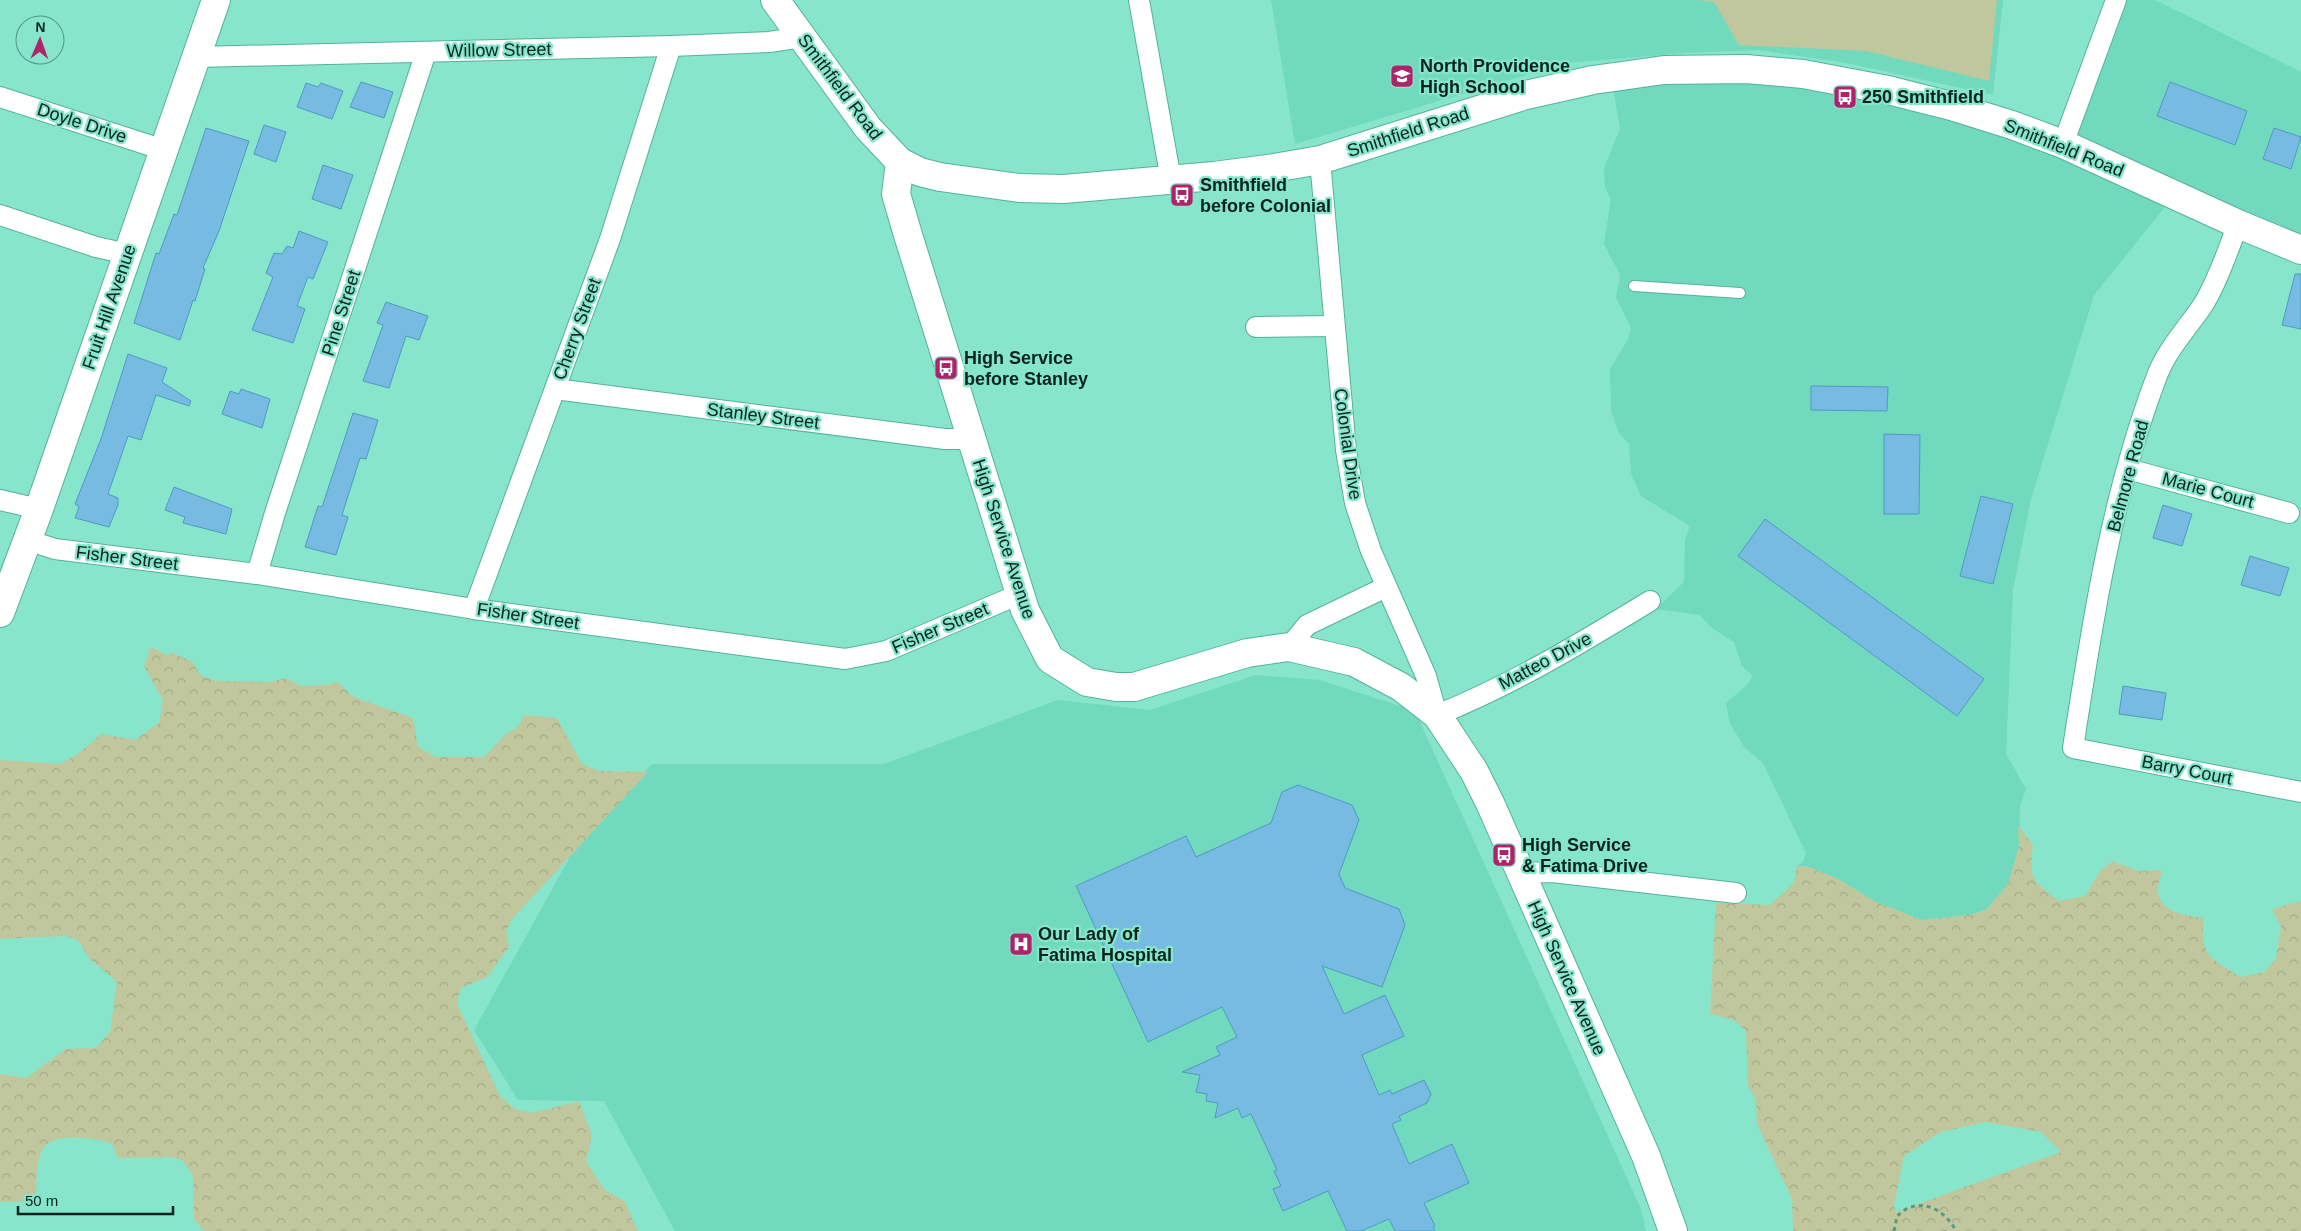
<svg xmlns="http://www.w3.org/2000/svg" width="2301" height="1231" font-family="Arial,sans-serif">
	<style>
		.built { fill: #71d9be }
		.forest { fill: url(#forest-crowns); fill-rule: evenodd }
		.pitch { fill: #c0c79c }
		.building { fill: #77bbe2; stroke: #4e9ac3 }
		.lines { fill: none; stroke-linecap: round; stroke-linejoin: round }
		.lane-casing { stroke: #53b29a; stroke-width: 12 }
		.street-casing { stroke: #53b29a; stroke-width: 22 }
		.secondary-casing { stroke: #53b29a; stroke-width: 30 }
		.path { stroke: #549a88; stroke-width: 3; stroke-dasharray: 4 4; stroke-linecap: butt }
		.lane { stroke: #fff; stroke-width: 10 }
		.street { stroke: #fff; stroke-width: 20 }
		.secondary { stroke: #fff; stroke-width: 28 }
		.labels { text-anchor: middle; stroke-width: 4.5; stroke-linejoin: round; paint-order: stroke }
		.street-label { font-size: 18px; fill: #04231c; stroke: #87e5cc }
		.poi-label { font-size: 18px; font-weight: bold; fill: #04231c; stroke: #87e5cc; text-anchor: start }
	</style>
	<defs>
		<pattern id="forest-crowns" width="20" height="18" patternUnits="userSpaceOnUse" patternTransform="scale(1.25)"><rect width="20" height="18" fill="#c0c79c"/><path d="M2 6a3 3 0 1 1 6 0M12 15a3 3 0 1 1 6 0" fill="none" stroke="#a3ab86"/></pattern>
	</defs>
	<rect width="100%" height="100%" fill="#87e5cc"/>
	<g class="built">
		<polygon points="1271,0 2003,0 1993,95 1846,63 1757,50 1685,53 1566,63 1295,144"/>
		<polygon points="2117,0 2155,0 2301,72 2301,231 2297,243 2169,202 2094,295 2031,499 2013,590 2006,754 2026,789 2020,806 2019,847 2008,884 1986,910 1969,915 1921,920 1876,902 1838,879 1809,867 1797,866 1803,862 1806,853 1763,763 1745,748 1730,724 1726,703 1747,685 1753,676 1742,666 1734,642 1712,628 1700,615 1656,609 1684,582 1685,540 1690,526 1641,496 1631,473 1629,444 1619,433 1611,411 1610,369 1628,339 1631,328 1616,297 1620,275 1604,244 1611,199 1605,187 1604,169 1620,128 1612,82 1787,78 2055,146"/>
		<polygon points="1256,675 1320,680 1415,711 1641,1209 1646,1231 675,1231 604,1101 518,1100 474,1030 570,857 652,764 884,764 1058,700 1150,710"/>
	</g>
	<g class="forest">
		<path d="M151 647 169 656 170 652 193 662 200 675 216 681 271 682 286 678 301 686 326 685 337 682 354 697 413 718 418 747 436 757H484L505 735 519 726 524 715 557 718 582 764 599 771 648 772 512 919 506 931 509 947 487 977 461 988 457 1004 500 1096 515 1109 532 1113 579 1101 592 1135 586 1162 605 1190 625 1202 638 1231H204L194 1219 193 1176 183 1161 171 1157 118 1158 112 1144C95 1138 53 1131 42 1150 35 1164 37 1186 36 1201L0 1202V1074L26 1078 66 1049 96 1048 110 1032 117 982 89 958 78 940 65 936 0 939V760L60 764 78 754 101 734 135 740 159 723 163 701 144 666Z"/>
		<path d="M2018 825 2033 845C2029 880 2032 880 2059 901L2085 896 2101 870 2113 861 2138 871 2162 870C2161 876 2158 883 2158 890 2158 912 2187 916 2204 918 2199 957 2210 956 2240 977L2264 972 2276 959 2281 927 2272 909 2301 901V1231H1793L1792 1199 1757 1124 1756 1100 1748 1086 1746 1031 1734 1020 1710 1014 1716 903 1770 905 1794 883 1797 866 1809 867 1838 879 1876 902 1921 920 1969 915 1986 910 2008 884 2019 847ZM1986 1122 2041 1132 2061 1152 1896 1212 1894 1206 1904 1156 1941 1132Z"/>
	</g>
	<polygon class="pitch" points="1696,0 1997,0 1989,81 1866,51 1739,45 1714,2"/>
	<g class="building">
		<polygon points="361,82 393,92 384,118 350,107"/>
		<polygon points="2170,82 2247,111 2235,145 2157,116"/>
		<polygon points="306,83 318,87 321,83 343,91 332,119 297,107"/>
		<polygon points="264,125 286,132 276,162 254,154"/>
		<polygon points="206,128 249,141 219,231 203,268 205,269 195,301 193,300 180,340 134,323 156,253 159,254 174,214 177,215"/>
		<polygon points="2274,128 2301,137 2291,169 2263,159"/>
		<polygon points="323,165 353,175 341,209 312,199"/>
		<polygon points="299,231 328,242 313,279 308,277 297,306 305,309 293,343 252,330 273,277 266,273 274,253 282,254 287,246 293,248"/>
		<polygon points="2295,274 2301,274 2301,329 2282,325"/>
		<polygon points="386,302 428,316 419,340 406,336 389,388 363,381 383,325 377,323"/>
		<polygon points="128,354 167,368 162,382 191,401 189,406 156,395 141,440 128,436 108,494 118,498 118,505 109,527 75,518 79,507 75,504 101,439"/>
		<polygon points="1811,386 1888,387 1887,411 1811,410"/>
		<polygon points="241,389 270,399 262,428 222,414 230,391 239,394"/>
		<polygon points="353,413 378,420 366,459 360,458 342,515 348,517 336,555 305,547 318,506 322,507"/>
		<polygon points="1884,434 1920,435 1919,514 1884,514"/>
		<polygon points="174,487 232,509 226,534 183,523 185,517 165,510"/>
		<polygon points="1981,496 2013,504 1993,584 1960,576"/>
		<polygon points="2163,505 2192,514 2182,546 2153,538"/>
		<polygon points="1765,519 1984,679 1957,716 1738,556"/>
		<polygon points="2250,556 2289,568 2280,596 2241,585"/>
		<polygon points="2123,686 2166,693 2162,720 2119,714"/>
		<polygon points="1298,785 1352,805 1359,820 1339,874 1345,888 1399,909 1405,925 1382,987 1322,966 1344,1014 1385,995 1404,1036 1362,1055 1379,1095 1390,1090 1392,1094 1424,1080 1431,1094 1427,1103 1399,1116 1401,1120 1392,1124 1409,1164 1452,1144 1469,1183 1424,1203 1435,1226 1433,1227 1435,1231 1395,1231 1389,1219 1361,1231 1347,1231 1328,1191 1283,1211 1273,1189 1281,1186 1274,1171 1277,1170 1251,1114 1242,1118 1238,1108 1215,1118 1218,1103 1206,1101 1207,1094 1196,1092 1200,1075 1182,1072 1220,1055 1216,1047 1237,1037 1222,1007 1148,1042 1076,886 1186,836 1196,857 1271,823 1282,792"/>
	</g>
	<g class="lines">
		<g class="lane-casing">
			<polyline id="lane" points="1634,286 1740,293"/>
		</g>
		<g class="street-casing">
			<g id="street">
				<polyline points="1139,0 1171,180"/>
				<polyline points="196,57 671,46 769,42 802,37"/>
				<polyline points="0,97 164,150"/>
				<polyline points="2063,144 2116,0"/>
				<path d="M1320 160 1346 450 1355 503 1371 551 1426 676 1437 715C1512 685 1581 643 1650 601"/>
				<polyline points="0,215 96,247 128,254"/>
				<path d="M2238 224C2229 248 2215 288 2201 308 2184 332 2165 352 2155 381 2111 498 2092 625 2073 748L2301 792"/>
				<polyline points="1256,327 1333,326"/>
				<polyline points="555,389 945,439 972,439"/>
				<polyline points="2128,469 2289,513"/>
				<polyline points="0,500 39,509"/>
				<polyline points="27,540 55,549 257,574 474,609 845,659 886,651 1020,594"/>
				<polyline points="257,574 275,513 426,52"/>
				<polyline points="474,609 610,239 671,46"/>
				<polyline points="1289,647 1307,625 1386,587"/>
				<polyline points="1521,873 1552,872 1736,893"/>
			</g>
		</g>
		<g class="secondary-casing">
			<g id="secondary">
				<polyline points="775,0 868,128 900,162 920,172 940,177 1019,188 1064,189 1214,176 1274,168 1320,160 1526,95 1593,80 1664,70 1746,69 1803,74 1888,90 1951,106 2012,125 2063,144 2238,224 2301,250"/>
				<polyline points="900,162 896,194 908,235 1025,610 1050,659 1087,682 1116,687 1134,687 1247,653 1289,647 1354,662 1401,687 1437,715 1474,771 1490,803 1646,1156 1673,1231"/>
				<polyline points="0,613 39,509 216,0"/>
			</g>
		</g>
		<path class="path" d="M1894 1231 1897 1216C1901 1213 1906 1208 1911 1207 1930 1201 1948 1215 1956 1231"/>
		<use href="#lane" class="lane"/>
		<use href="#street" class="street"/>
		<use href="#secondary" class="secondary"/>
	</g>
	<defs>
		<g id="school-square" transform="scale(1.25)"><rect x="-9" y="-9" width="18" height="18" rx="4" fill="#ac256a" stroke="#87e5cc"/><path d="M0-5L7-2L0 1L-7-2ZM-4 1L0 2.5L4 1V4Q0 6-4 4Z" fill="#fff"/></g>
		<g id="bus-square" transform="scale(1.25)"><rect x="-9" y="-9" width="18" height="18" rx="4" fill="#ac256a" stroke="#87e5cc"/><path d="M-5-6H5V4H4V6H2V4H-2V6H-4V4H-5ZM-3.5-4V0h7V-4ZM-3.5 1.2v1.5H-2V1.2ZM2 1.2v1.5H3.5V1.2Z" fill="#fff"/></g>
		<g id="hospital-square" transform="scale(1.25)"><rect x="-9" y="-9" width="18" height="18" rx="4" fill="#ac256a" stroke="#87e5cc"/><path d="M-5-5h3v3.5h4V-5h3V5h-3V1.5h-4V5h-3Z" fill="#fff"/></g>
	</defs>
	<g fill-rule="evenodd">
		<use href="#school-square" x="1402" y="76"/>
		<use href="#bus-square" x="1845" y="97"/>
		<use href="#bus-square" x="1182" y="195"/>
		<use href="#bus-square" x="946" y="368"/>
		<use href="#bus-square" x="1504" y="855"/>
		<use href="#hospital-square" x="1021" y="944"/>
	</g>
	<g class="labels">
		<g class="street-label">
			<text transform="translate(499 50) rotate(-1)" y="6">Willow Street</text>
			<text transform="translate(840 87) rotate(53)" y="6">Smithfield Road</text>
			<text transform="translate(82 123) rotate(18)" y="6">Doyle Drive</text>
			<text transform="translate(1408 132) rotate(-18)" y="6">Smithfield Road</text>
			<text transform="translate(2064 148) rotate(22)" y="6">Smithfield Road</text>
			<text transform="translate(109 307) rotate(-71)" y="6">Fruit Hill Avenue</text>
			<text transform="translate(341 313) rotate(-72)" y="6">Pine Street</text>
			<text transform="translate(577 329) rotate(-70)" y="6">Cherry Street</text>
			<text transform="translate(763 416) rotate(7)" y="6">Stanley Street</text>
			<text transform="translate(1348 444) rotate(82)" y="6">Colonial Drive</text>
			<text transform="translate(2128 476) rotate(-75)" y="6">Belmore Road</text>
			<text transform="translate(2208 490) rotate(15)" y="6">Marie Court</text>
			<text transform="translate(1004 539) rotate(72)" y="6">High Service Avenue</text>
			<text transform="translate(127 558) rotate(7)" y="6">Fisher Street</text>
			<text transform="translate(528 616) rotate(8)" y="6">Fisher Street</text>
			<text transform="translate(940 628) rotate(-23)" y="6">Fisher Street</text>
			<text transform="translate(1545 661) rotate(-28)" y="6">Matteo Drive</text>
			<text transform="translate(2187 770) rotate(11)" y="6">Barry Court</text>
			<text transform="translate(1567 978) rotate(66)" y="6">High Service Avenue</text>
		</g>
		<g class="poi-label">
			<text x="1420" y="72">North Providence<tspan x="1420" dy="21">High School</tspan></text>
			<text x="1862" y="103">250 Smithfield</text>
			<text x="1200" y="191">Smithfield<tspan x="1200" dy="21">before Colonial</tspan></text>
			<text x="964" y="364">High Service<tspan x="964" dy="21">before Stanley</tspan></text>
			<text x="1522" y="851">High Service<tspan x="1522" dy="21">&amp; Fatima Drive</tspan></text>
			<text x="1038" y="940">Our Lady of<tspan x="1038" dy="21">Fatima Hospital</tspan></text>
		</g>
	</g>
	<g transform="translate(40 40) rotate(2)"><circle r="24" fill="#87e5cc" stroke="#539786"/>
	<path d="M0-4L9 19L0 12L-9 19Z" fill="#ac256a"/>
	<text y="-8" font-size="14" font-weight="bold" text-anchor="middle" fill="#04231c">N</text>
	</g>
	<path d="M18 1206v8h155v-8" fill="none" stroke="#04231c" stroke-width="2.5"/>
	<text x="25" y="1206" font-size="15" fill="#04231c" stroke="#87e5cc" stroke-width="4" paint-order="stroke">50 m</text>
</svg>
